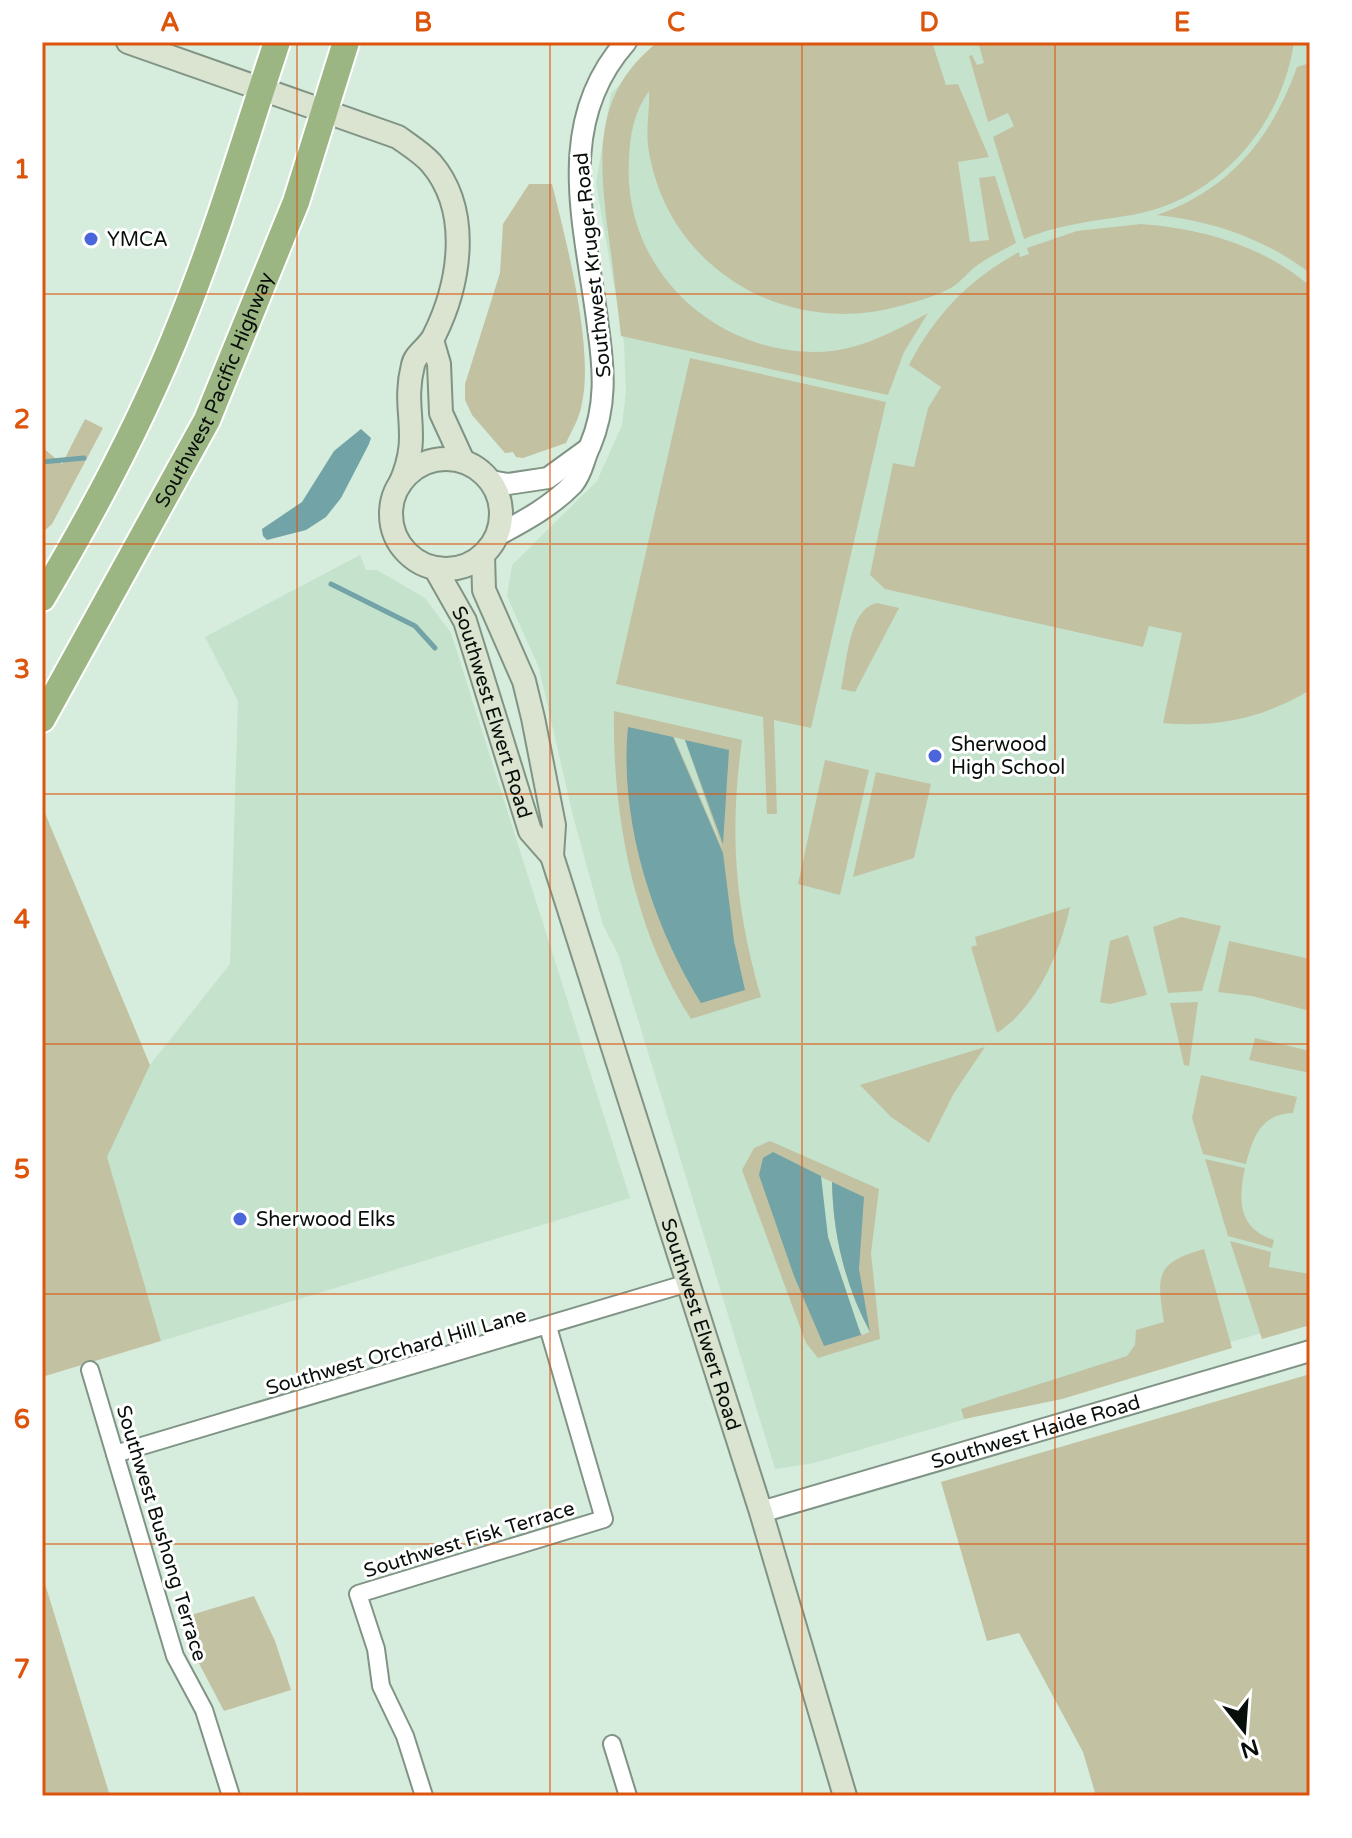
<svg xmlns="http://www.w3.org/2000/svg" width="1352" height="1838" font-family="'Varela Round',sans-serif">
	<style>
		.built { fill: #c5e2cd }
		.green { fill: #c2c2a3; fill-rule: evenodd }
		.water { fill: #72a3a6 }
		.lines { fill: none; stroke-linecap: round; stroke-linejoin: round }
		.stream { stroke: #72a3a6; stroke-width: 5 }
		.minor-casing { stroke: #809485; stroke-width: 20 }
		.tertiary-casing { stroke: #809485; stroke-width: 24 }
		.secondary-casing { stroke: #809485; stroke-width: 26 }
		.trunk-casing { stroke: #fff; stroke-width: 30 }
		.minor { stroke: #fff; stroke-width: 16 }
		.tertiary { stroke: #fff; stroke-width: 20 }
		.secondary { stroke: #dae4d0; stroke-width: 22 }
		.trunk { stroke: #9bb682; stroke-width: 26 }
		.grid { fill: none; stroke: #dd550c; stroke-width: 2; stroke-opacity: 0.55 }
		.poi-dot { fill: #4b66db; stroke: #fff; stroke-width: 3 }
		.labels { text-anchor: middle; stroke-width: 6; stroke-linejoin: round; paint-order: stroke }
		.poi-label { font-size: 20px; fill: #080f0a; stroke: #fff; text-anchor: start }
		.street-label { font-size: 20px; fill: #080f0a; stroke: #fff }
		.neatline { fill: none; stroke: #dd550c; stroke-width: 3 }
		.grid-label { font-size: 26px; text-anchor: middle; font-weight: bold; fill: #dd550c }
	</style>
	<rect width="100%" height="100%" fill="#d6ecdc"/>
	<g class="built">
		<polygon points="667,42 1310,42 1310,1319 814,1463 775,1469 618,954 603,925 573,816 539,668 507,596 512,565 597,481 622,425 626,392 624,343 596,183 611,93"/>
		<polygon points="360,555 366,570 377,570 425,598 451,633 630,1198 161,1341 106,1157 150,1065 230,964 238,701 205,637"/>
	</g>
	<g class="green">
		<path d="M658 42H932L946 85 958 84 989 157 958 162 970 242 989 240 979 178 995 176 1016 243C1003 250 991 256 979 264 969 271 961 282 951 288 938 295 916 302 900 306 787 338 669 270 649 152 645 132 650 110 649 91 634 112 630 134 629 159 622 265 709 351 814 352 855 353 893 332 928 313L904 352 888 395 621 336C617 301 613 267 608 232 599 159 592 93 658 42Z"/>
		<path d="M978 42H1294C1282 126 1218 200 1132 215 1094 221 1060 224 1024 239L993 137 1014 126 1008 113 988 122 969 56 972 55 977 65 984 63Z"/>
		<path d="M1310 63V273C1265 239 1213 221 1157 215 1229 190 1272 138 1297 67Z"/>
		<path d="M529 184H552C566 240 594 347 582 403 580 417 572 430 566 443L523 458 516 457 513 452 505 453 472 415 465 400V384L500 273 503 224Z"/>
		<path d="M1141 224C1203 229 1262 245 1310 286V690C1264 718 1216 728 1163 723L1182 633 1149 626 1143 647 885 589 870 575 893 463 914 467 928 408 941 387 909 365C935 315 968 280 1019 252L1020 257 1029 254 1027 248 1077 231Z"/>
		<polygon points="690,358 886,402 811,728 774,720 777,814 767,814 763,717 616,684"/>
		<polygon points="85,419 103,428 52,524 42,533 42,447 62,464"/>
		<path d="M877 603 899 608 855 692 841 689C847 664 848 609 877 603Z"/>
		<path d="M614 711 742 740C729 834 735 906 761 997L691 1019C634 931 612 815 614 711ZM674 737 685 740 723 850Z"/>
		<polygon points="825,760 869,770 840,895 798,884"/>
		<polygon points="876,772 931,784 914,858 853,877"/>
		<polygon points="42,806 150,1065 107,1157 161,1341 42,1377"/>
		<path d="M1070 907C1060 952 1038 1006 997 1033L971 947 977 945 975 937Z"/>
		<polygon points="1181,917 1221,926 1202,991 1168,993 1153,927"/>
		<polygon points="1128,935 1147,995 1110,1004 1100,1002 1110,941"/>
		<polygon points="1229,941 1310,959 1310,1011 1252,996 1218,992"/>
		<polygon points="1198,1002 1189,1066 1184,1065 1170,1003"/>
		<polygon points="1255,1038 1310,1051 1310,1073 1249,1060"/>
		<polygon points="985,1047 954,1093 929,1143 891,1117 860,1085"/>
		<path d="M1201 1075 1297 1097 1293 1113C1261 1114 1253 1137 1246 1164L1203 1154 1192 1118Z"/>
		<path d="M770 1141 879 1189 871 1253 880 1339 818 1358 806 1343 742 1170 754 1148ZM821 1177 832 1182C833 1235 845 1285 870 1332L862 1335C837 1289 823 1229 821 1177Z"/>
		<path d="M1205 1159 1245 1168C1238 1200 1238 1228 1274 1240L1272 1248 1228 1236Z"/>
		<polygon points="1230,1241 1271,1252 1269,1267 1310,1274 1310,1325 1262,1339"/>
		<path d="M1204 1249 1232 1348 1062 1399 964 1419 961 1409 1127 1356 1135 1345 1136 1330 1164 1322C1157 1276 1154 1263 1204 1249Z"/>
		<polygon points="1310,1374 1310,1796 1096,1796 1083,1752 1019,1633 987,1641 941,1482"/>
		<polygon points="42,1574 110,1796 42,1796"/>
		<polygon points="254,1596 275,1641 291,1690 224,1711 194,1654 181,1618"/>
	</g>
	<g class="water">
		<polygon points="361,429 371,438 369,444 341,498 326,517 306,530 267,540 263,536 262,529 302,502 334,451"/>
		<path d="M628 727 673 737 723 853 734 941 745 990 701 1003C652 924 619 820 628 727Z"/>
		<polygon points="685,740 729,750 723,844"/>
		<polygon points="773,1152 821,1176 828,1237 861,1335 824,1346 794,1276 759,1175 763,1158"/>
		<path d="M832 1182 864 1197 859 1269 870 1332C845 1285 833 1235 832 1182Z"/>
	</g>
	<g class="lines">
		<g class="stream">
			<polyline points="42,462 84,458"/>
			<polyline points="331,584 415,626 435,648"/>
		</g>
		<g class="minor-casing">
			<g id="minor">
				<polyline points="90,1370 175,1656 204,1710 231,1796"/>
				<polyline points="115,1454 688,1283"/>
				<polyline points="612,1744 628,1796"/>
				<polyline points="424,1796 405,1736 381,1686 376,1649 358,1594 604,1519 548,1327"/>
			</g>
		</g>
		<g class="tertiary-casing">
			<g id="tertiary">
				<polyline points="491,481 508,484 548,478 588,449"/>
				<path d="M498 535C524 521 552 506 573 484 583 472 583 460 590 446 607 406 604 369 598 327 586 228 552 125 626 42"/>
				<path id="s1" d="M761 1512 1310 1351"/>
			</g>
		</g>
		<g class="secondary-casing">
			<g id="secondary">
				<path d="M128 42 398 137C409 145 422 153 431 163 472 211 460 284 434 336 429 347 415 354 413 365 401 412 423 433 400 484"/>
				<polyline points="432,340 439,364 441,413 463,461"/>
				<circle cx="446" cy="514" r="55"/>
				<path id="s2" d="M483 555 484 590 524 681 533 718 554 825 552 856 761 1512 845 1796"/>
				<path id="s3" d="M435 568 465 621 530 831 552 856"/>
			</g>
		</g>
		<g class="trunk-casing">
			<g id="trunk">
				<path d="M42 598C95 509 144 417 182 320 219 228 246 135 277 42"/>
				<path id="s4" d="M42 719 207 420 296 202 346 42"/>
			</g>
		</g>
		<use href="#minor" class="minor"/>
		<use href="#tertiary" class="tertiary"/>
		<use href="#secondary" class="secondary"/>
		<use href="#trunk" class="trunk"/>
	</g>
	<path class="grid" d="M297 42V1796M550 42V1796M802 42V1796M1055 42V1796M42 294H1310M42 544H1310M42 794H1310M42 1044H1310M42 1294H1310M42 1544H1310"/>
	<g class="poi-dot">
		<circle cx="91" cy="239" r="8"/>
		<circle cx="935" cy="756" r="8"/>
		<circle cx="240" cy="1219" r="8"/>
	</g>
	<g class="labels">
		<g class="poi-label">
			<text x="107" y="246">YMCA</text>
			<text x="951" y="751">Sherwood<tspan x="951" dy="23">High School</tspan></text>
			<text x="256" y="1226">Sherwood Elks</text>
		</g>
		<g class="street-label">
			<text transform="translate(592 265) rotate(-96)" y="7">Southwest Kruger Road</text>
			<text dy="7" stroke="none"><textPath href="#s4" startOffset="372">Southwest Pacific Highway</textPath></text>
			<text dy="7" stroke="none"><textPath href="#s3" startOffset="156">Southwest Elwert Road</textPath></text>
			<text dy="7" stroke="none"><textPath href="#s2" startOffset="804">Southwest Elwert Road</textPath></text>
			<text transform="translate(396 1351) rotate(-16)" y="7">Southwest Orchard Hill Lane</text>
			<text dy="7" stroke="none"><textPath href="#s1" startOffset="286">Southwest Haide Road</textPath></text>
			<text transform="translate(162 1533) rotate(73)" y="7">Southwest Bushong Terrace</text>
			<text transform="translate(469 1539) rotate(-17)" y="7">Southwest Fisk Terrace</text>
		</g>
	</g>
	<rect width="1352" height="1838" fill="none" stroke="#ffffff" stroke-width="88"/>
	<g transform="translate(1244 1730) rotate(163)" stroke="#ffffff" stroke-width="6" paint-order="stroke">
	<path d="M0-6L14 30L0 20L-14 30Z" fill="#080f0a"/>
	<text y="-12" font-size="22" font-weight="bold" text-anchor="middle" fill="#080f0a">N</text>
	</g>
	<rect x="44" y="44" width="1264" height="1750" class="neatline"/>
	<g class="grid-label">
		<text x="170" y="31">A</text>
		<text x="423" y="31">B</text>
		<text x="676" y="31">C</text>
		<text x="929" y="31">D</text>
		<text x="1182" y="31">E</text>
		<text x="22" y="178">1</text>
		<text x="22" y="428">2</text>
		<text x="22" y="678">3</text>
		<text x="22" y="928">4</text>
		<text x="22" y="1178">5</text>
		<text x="22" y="1428">6</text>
		<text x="22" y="1678">7</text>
	</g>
</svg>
